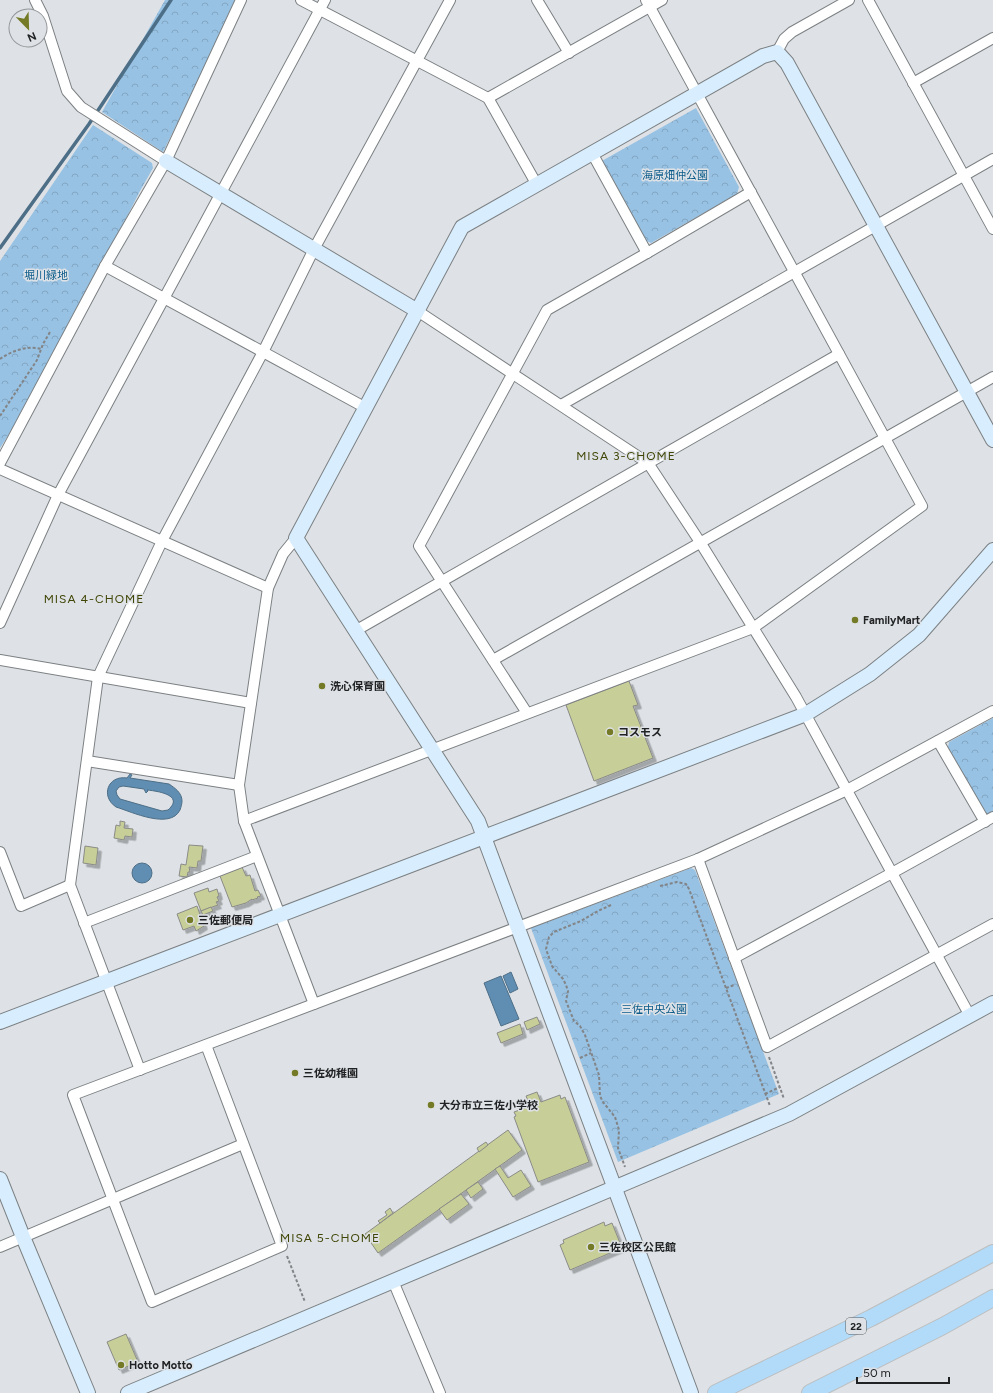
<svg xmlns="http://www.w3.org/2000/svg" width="993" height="1393" font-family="Figtree,'Noto Sans JP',sans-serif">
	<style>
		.park { fill: url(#park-crowns) }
		.water { fill: #608eb2; stroke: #4d6e87; fill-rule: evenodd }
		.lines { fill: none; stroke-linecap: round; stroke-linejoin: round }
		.stream { stroke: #4d6e87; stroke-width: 3.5 }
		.building { fill: #c7ce97; stroke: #8a8b87; filter: url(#shadow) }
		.street-casing { stroke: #7c8083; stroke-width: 12 }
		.secondary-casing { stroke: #7c8083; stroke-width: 16 }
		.primary-casing { stroke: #bcbdbd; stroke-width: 18 }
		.path { stroke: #828487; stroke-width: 2; stroke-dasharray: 3 2; stroke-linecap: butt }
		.street { stroke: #fff; stroke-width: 10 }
		.secondary { stroke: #d8edfd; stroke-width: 14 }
		.primary { stroke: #b2dbfa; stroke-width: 16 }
		.poi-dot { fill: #747a25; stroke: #dee2e6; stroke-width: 1.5 }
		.labels { text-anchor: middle; stroke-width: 3; stroke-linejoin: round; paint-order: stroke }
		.shield { fill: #dee2e6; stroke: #5a5c5e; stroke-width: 1 }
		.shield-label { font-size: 10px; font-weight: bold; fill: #212224 }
		.park-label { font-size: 11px; fill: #0b5b8a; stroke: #dee2e6 }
		.poi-label { font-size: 11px; font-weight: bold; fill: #212224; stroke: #dee2e6; text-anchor: start }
		.neighbourhood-label { font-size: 12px; letter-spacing: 1px; fill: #414607; stroke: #dee2e6 }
	</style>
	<defs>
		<pattern id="park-crowns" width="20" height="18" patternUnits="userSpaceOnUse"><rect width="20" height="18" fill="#97c2e3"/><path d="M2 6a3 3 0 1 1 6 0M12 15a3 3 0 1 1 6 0" fill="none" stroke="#82a6c3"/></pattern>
		<filter id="shadow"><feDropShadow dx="3.5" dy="3.5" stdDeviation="0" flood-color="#0004"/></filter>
	</defs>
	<rect width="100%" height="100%" fill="#dee2e6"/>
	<g class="park">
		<polygon points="165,0 238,0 163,152 102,112"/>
		<polygon points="696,108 739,187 737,194 651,243 647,241 600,162"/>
		<polygon points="93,125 152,163 153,168 140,191 109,252 18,420 0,448 0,261"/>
		<polygon points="993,718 993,812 989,815 983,812 948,747 949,742"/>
		<polygon points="691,868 695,870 779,1094 618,1162 531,928"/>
	</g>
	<g class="water">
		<path d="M130 774 132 775 130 778 169 784C175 788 182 793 182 801 182 804 181 807 180 810 170 830 132 812 116 807 100 796 108 775 127 778ZM123 786 144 789 146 793 148 791 147 790C157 791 185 795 168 810L162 811 120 799 117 795 116 791 119 787Z"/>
		<circle cx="142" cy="873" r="10"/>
		<polygon points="511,972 518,989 510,993 503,976"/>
		<polygon points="501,976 519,1019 501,1026 484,983"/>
	</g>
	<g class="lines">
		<polyline class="stream" points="0,248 89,124 171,0"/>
	</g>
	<g class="building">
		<polygon points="629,681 638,705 633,706 653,758 594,781 566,705"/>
		<polygon points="120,821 125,822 124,828 133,829 132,837 125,836 124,840 114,838 116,825 120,826"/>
		<polygon points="189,845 203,846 201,861 198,861 197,868 189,867 190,872 188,872 187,877 179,876 181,864 186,865"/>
		<polygon points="85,846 98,848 96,865 83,863"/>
		<polygon points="242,867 246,876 250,875 255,891 258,890 261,896 257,897 258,898 252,900 252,899 246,903 232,907 220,876"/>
		<polygon points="208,888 209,892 217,889 219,896 217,897 219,901 216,902 218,905 201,911 194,893"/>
		<polygon points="197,906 204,926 196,931 194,926 183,930 177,914"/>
		<polygon points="211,907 213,911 203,915 201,911"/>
		<polygon points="537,1017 540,1024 527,1030 524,1022"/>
		<polygon points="520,1024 523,1034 501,1043 497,1033"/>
		<polygon points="537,1092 541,1102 560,1095 561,1099 565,1097 589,1162 538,1182 514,1117 516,1116 514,1112 530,1106 526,1096"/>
		<polygon points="508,1130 522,1150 378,1253 365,1234"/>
		<polygon points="486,1142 488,1145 479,1152 477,1148"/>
		<polygon points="500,1166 508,1178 521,1170 531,1186 513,1197 495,1169"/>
		<polygon points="478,1182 483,1189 471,1198 466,1190"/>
		<polygon points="461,1194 469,1204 447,1220 439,1209"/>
		<polygon points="390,1208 393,1213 380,1223 378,1221 387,1215 385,1212"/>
		<polygon points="604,1222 605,1226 612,1223 622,1248 570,1270 560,1245 564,1243 563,1240"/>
		<polygon points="126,1334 138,1362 119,1370 107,1342"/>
	</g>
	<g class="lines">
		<g class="street-casing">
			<g id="street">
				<polyline points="35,0 43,16 67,91 81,107 166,161"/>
				<polyline points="301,0 488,98 537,185"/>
				<polyline points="537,0 569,53"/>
				<polyline points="868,0 993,229"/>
				<polyline points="777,52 784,39 792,32 849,0"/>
				<polyline points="913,83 993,38"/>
				<polyline points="488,98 662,0"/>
				<polyline points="592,153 647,253"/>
				<polyline points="105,266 366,408"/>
				<polyline points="416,310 648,463 700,542 796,697 970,1016"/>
				<polyline points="561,405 993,159"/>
				<polyline points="0,463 105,266 166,161 241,0"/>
				<polyline points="0,469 268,588"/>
				<polyline points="296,538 283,554 268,588 239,785 244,821 314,1004"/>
				<polyline points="0,623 58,495 325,0"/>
				<polyline points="355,631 839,354"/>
				<polyline points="0,660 251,703"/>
				<polyline points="493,660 993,377"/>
				<polyline points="527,713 419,546 547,310 647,253 751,192"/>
				<polyline points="938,741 985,822"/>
				<polyline points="87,761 239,785"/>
				<polyline points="244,821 753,628 922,506 646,0"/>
				<polyline points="0,852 21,906 70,885 140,1070"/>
				<polyline points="698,859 767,1047 993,924"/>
				<polyline points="70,885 98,677 162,541 263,352 314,249 450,0"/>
				<polyline points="84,923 257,856"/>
				<polyline points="734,958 892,873 993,817"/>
				<polyline points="206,1045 282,1246 152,1302 73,1095 698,859 847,790 993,711"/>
				<polyline points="0,1247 243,1144"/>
				<polyline points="393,1281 440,1393"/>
			</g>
		</g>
		<g class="secondary-casing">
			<g id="secondary">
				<polyline points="166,161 416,310"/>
				<polyline points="0,1022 806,714 870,674 919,635 993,550"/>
				<polyline points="0,1179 23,1237 88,1393"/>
				<polyline points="128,1393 789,1114 993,1003"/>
				<polyline points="691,1393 478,821 296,538 462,227 763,56 777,52 787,63 993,440"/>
			</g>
		</g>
		<g class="primary-casing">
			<g id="primary">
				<polyline points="716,1393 871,1318 993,1253"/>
				<polyline points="810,1393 943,1326 993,1298"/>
			</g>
		</g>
		<g class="path">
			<path d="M0 359C11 351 28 345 41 349"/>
			<polyline points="0,416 37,360 43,344 50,332"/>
			<polyline points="660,886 677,882 686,884 689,889 770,1106"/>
			<polyline points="611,905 600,910 581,921 554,932 549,937 546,949 552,966 563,979 566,985 568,991 566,1001 574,1021 580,1026 585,1035 599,1075 600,1096 603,1102 615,1117 619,1130 618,1148 625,1167"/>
			<polyline points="726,988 734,985"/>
			<polyline points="769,1057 784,1099"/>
			<polyline points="580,1058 591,1053"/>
			<polyline points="765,1094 780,1087"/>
			<polyline points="287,1256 305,1302"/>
		</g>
		<use href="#street" class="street"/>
		<use href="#secondary" class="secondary"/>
		<use href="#primary" class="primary"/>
	</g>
	<g class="poi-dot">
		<circle cx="855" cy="620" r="4"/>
		<circle cx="322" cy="686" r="4"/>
		<circle cx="610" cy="732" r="4"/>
		<circle cx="190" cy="920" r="4"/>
		<circle cx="295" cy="1073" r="4"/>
		<circle cx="431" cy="1105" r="4"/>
		<circle cx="591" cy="1247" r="4"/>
		<circle cx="121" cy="1365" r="4"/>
	</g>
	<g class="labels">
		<rect class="shield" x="846" y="1318" width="20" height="16" rx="3"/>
		<g class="shield-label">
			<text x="856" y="1330">22</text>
		</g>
		<g class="park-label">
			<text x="675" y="179">海原畑仲公園</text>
			<text x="46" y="279">堀川緑地</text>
			<text x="654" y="1013">三佐中央公園</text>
		</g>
		<g class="poi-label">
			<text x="863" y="624">FamilyMart</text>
			<text x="330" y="690">洗心保育園</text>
			<text x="618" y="736">コスモス</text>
			<text x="198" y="924">三佐郵便局</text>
			<text x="303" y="1077">三佐幼稚園</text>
			<text x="439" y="1109">大分市立三佐小学校</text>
			<text x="599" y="1251">三佐校区公民館</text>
			<text x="129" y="1369">Hotto Motto</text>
		</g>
		<g class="neighbourhood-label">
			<text x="626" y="460">MISA 3-CHOME</text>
			<text x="94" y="603">MISA 4-CHOME</text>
			<text x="330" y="1242">MISA 5-CHOME</text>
		</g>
	</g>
	<g transform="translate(28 28) rotate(157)"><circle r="19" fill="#dee2e6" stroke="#929598"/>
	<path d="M0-3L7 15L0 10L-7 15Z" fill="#747a25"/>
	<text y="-6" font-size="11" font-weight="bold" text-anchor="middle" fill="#212224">N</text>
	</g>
	<path d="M857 1377v6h92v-6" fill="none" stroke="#212224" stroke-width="2"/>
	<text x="863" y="1377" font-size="12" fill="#212224" stroke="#dee2e6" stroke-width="3" paint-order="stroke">50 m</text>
</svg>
